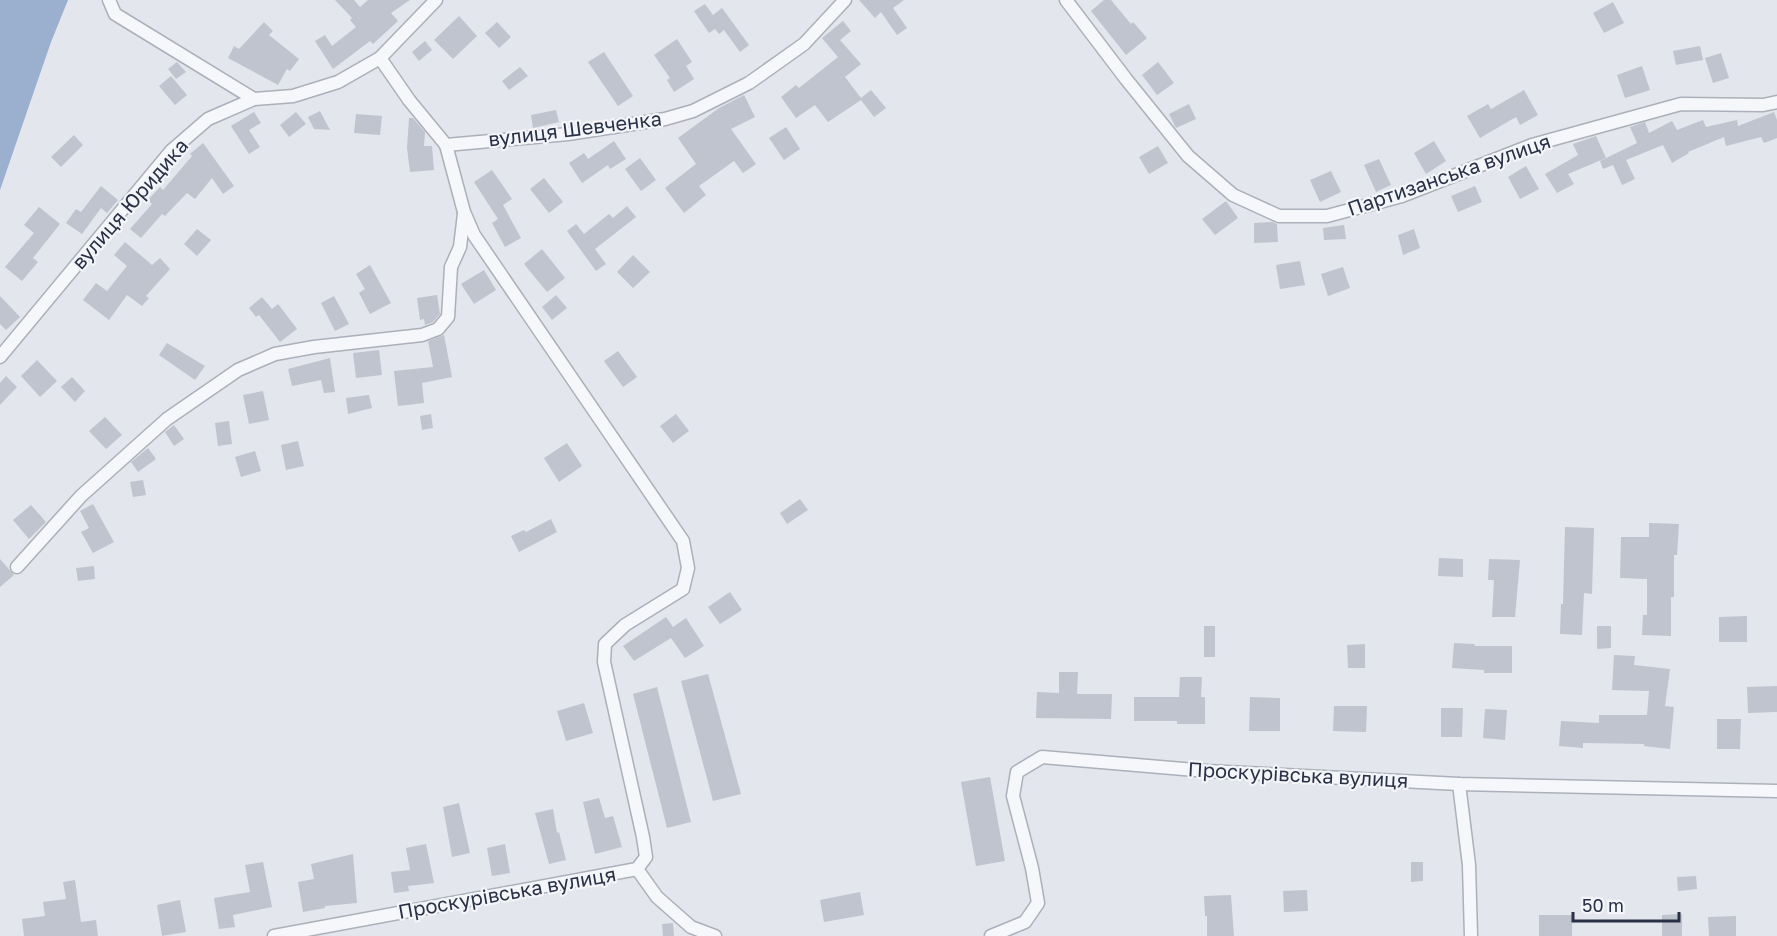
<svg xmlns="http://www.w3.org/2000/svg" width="1777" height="936" font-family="'Golos Text',sans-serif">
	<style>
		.water { fill: #9bafcf }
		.building { fill: #c0c4cf }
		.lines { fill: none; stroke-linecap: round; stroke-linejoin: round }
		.street-casing { stroke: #abb0ba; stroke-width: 15 }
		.street { stroke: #f6f7fa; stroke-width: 12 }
		.labels { text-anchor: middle; stroke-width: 4.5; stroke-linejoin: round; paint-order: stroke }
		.street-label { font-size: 20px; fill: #293146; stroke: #f3f5f9 }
	</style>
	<rect width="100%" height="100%" fill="#e3e6ec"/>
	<polygon class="water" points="0,0 68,0 51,42 0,190"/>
	<g class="building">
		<polygon points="335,0 354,0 360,7 368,0 410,0 391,13 398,21 373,44 370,41 333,69 315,41 325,35 332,46 356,27 350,20 352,18"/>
		<polygon points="859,0 904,0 893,8 907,28 897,35 881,12 875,18"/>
		<polygon points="1104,0 1111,0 1131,24 1133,22 1147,38 1126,55 1091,11"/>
		<polygon points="1613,2 1624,23 1604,33 1593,13"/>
		<polygon points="705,4 713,15 722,8 749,45 740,52 724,30 719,34 715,29 709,33 694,11"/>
		<polygon points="459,16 477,36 453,59 434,40"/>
		<polygon points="843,21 851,31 840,40 861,64 845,77 861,98 871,90 886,108 874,117 861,100 828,122 815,105 796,118 781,97 796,85 799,88 838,57 822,38"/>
		<polygon points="264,22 273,31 269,35 299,59 290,71 287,69 278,85 228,58 234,46 239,49"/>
		<polygon points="497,22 511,37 499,48 485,33"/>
		<polygon points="677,39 692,62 686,66 694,79 674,92 667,80 670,78 654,55"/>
		<polygon points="425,41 432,50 419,61 412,52"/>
		<polygon points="1700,46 1703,60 1676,65 1673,51"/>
		<polygon points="604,52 633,96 618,106 588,62"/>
		<polygon points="1721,53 1729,78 1713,83 1705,58"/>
		<polygon points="177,62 186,72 176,79 168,69"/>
		<polygon points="1158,62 1174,83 1157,95 1142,75"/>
		<polygon points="1642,66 1650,90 1625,98 1617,75"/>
		<polygon points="520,67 528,76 509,90 502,81"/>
		<polygon points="171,76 187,95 175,105 159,86"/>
		<polygon points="1524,90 1538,115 1520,125 1516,117 1480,138 1467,116 1488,104 1491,109"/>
		<polygon points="744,95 755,117 731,129 756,164 743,173 734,161 699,186 706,195 684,213 665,188 696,164 678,138 719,108"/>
		<polygon points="1189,104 1196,119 1176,128 1169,114"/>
		<polygon points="556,110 559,122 533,128 531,115"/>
		<polygon points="320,111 330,130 314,129 308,117"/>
		<polygon points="254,112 261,123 249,130 260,147 249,154 231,126"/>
		<polygon points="296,112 306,124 289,137 280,125"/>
		<polygon points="1774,112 1777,120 1777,138 1764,143 1761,137 1726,146 1724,137 1688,152 1689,153 1672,163 1663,145 1626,160 1635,179 1622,185 1613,165 1603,169 1600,161 1637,143 1630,127 1645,122 1649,133 1672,121 1677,130 1703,120 1706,127 1737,120 1738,126"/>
		<polygon points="356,114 382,116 380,135 354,133"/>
		<polygon points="409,118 413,118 425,132 424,146 432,146 434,170 410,172 407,148"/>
		<polygon points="786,127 800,149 784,160 769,138"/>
		<polygon points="74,135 83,145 61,167 51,157"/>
		<polygon points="1596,136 1606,158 1568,174 1574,184 1557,193 1545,174 1578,155 1573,144"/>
		<polygon points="614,141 626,159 610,169 608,165 582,183 569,163 584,153 588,159"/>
		<polygon points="1434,141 1446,161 1426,174 1414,153"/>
		<polygon points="203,143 234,186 223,194 212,178 195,199 187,193 165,216 162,214 141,238 130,229 152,204 148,200 160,187 163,190 192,156 190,154"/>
		<polygon points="1158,146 1168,163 1149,174 1139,157"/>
		<polygon points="640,158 656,180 641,191 625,169"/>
		<polygon points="1379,159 1391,185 1376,192 1364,165"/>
		<polygon points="1526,166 1539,189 1520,199 1508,177"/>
		<polygon points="492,170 512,199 503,205 521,238 505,247 492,223 498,219 474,182"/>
		<polygon points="1331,171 1341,192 1320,202 1310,180"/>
		<polygon points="544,178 563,202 549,213 530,189"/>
		<polygon points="101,186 118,200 107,213 101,208 82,234 66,223 76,209 81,212"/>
		<polygon points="1475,186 1482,202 1458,212 1451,196"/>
		<polygon points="1226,201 1238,218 1215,235 1202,219"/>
		<polygon points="627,206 636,217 595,249 606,264 596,271 567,231 576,224 584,234 609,214 613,218"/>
		<polygon points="39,207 60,224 33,258 38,262 22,281 5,267 34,233 24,225"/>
		<polygon points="1272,222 1277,224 1278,242 1254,243 1254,223"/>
		<polygon points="1344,225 1346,239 1324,240 1323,228"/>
		<polygon points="197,229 211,240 197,256 184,244"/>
		<polygon points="1414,229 1420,248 1403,255 1398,235"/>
		<polygon points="125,242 152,265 160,258 170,269 146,296 149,298 142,306 127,295 109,320 83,300 96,283 107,291 127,266 114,255"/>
		<polygon points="542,249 565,278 547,292 524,264"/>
		<polygon points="633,255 650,272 633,288 617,272"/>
		<polygon points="1300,261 1305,285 1280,289 1276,265"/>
		<polygon points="370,265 391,303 370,314 359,293 365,289 356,274"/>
		<polygon points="1343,267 1350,288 1328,296 1321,274"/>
		<polygon points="484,270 496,290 474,304 461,284"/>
		<polygon points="437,295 440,314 433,322 425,325 424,319 420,320 417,298"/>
		<polygon points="556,295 567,308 552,320 542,307"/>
		<polygon points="0,296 20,317 6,330 0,324"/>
		<polygon points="334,296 349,324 335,331 321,303"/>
		<polygon points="262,297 272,309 278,304 297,329 280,342 259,315 256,317 249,308"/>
		<polygon points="444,335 452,377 422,383 424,403 398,406 394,371 433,367 428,341"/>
		<polygon points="167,343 205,366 195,380 159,355"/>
		<polygon points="379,350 382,375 356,378 353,353"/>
		<polygon points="618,351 637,377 623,387 604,361"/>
		<polygon points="330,358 335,392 324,393 321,380 292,386 288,369"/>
		<polygon points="37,360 57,381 40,397 21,376"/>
		<polygon points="6,376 17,387 0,405 0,383"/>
		<polygon points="72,377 85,391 75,402 61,387"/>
		<polygon points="263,391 269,420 249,424 243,395"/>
		<polygon points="369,395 372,408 348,414 346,398"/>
		<polygon points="431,414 433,428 422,430 420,416"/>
		<polygon points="676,414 689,431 673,443 660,426"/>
		<polygon points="105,417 122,435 106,449 89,431"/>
		<polygon points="229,421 232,444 218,446 215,423"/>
		<polygon points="174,425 184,439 174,446 165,432"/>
		<polygon points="298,441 304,466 286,470 281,445"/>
		<polygon points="567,443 582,466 559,482 544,458"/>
		<polygon points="148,448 156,459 138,472 131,462"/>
		<polygon points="255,451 261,471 241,477 235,457"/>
		<polygon points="143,480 146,495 133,497 130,482"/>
		<polygon points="800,499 808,510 787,524 780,513"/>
		<polygon points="93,504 114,542 93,553 81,532 89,528 80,511"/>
		<polygon points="31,505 46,522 29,539 13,520"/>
		<polygon points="551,519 557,532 519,552 511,536 524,530 526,532"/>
		<polygon points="1649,523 1679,524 1677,555 1674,555 1674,597 1671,597 1671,636 1642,635 1643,615 1647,615 1647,579 1620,578 1621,537 1649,537"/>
		<polygon points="1565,527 1594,528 1592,594 1584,593 1582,635 1560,634 1561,604 1563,604"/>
		<polygon points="1439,558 1463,559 1463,577 1438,576"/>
		<polygon points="0,559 14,575 0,587"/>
		<polygon points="1489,559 1520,560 1515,617 1492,617 1494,580 1488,580"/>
		<polygon points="94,566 95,579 78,581 76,568"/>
		<polygon points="730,592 742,610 720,624 708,607"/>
		<polygon points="1747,616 1747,642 1719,642 1719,617"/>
		<polygon points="666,617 673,627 686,618 704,646 685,658 671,638 634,661 623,646"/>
		<rect x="1204" y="626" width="11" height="31"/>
		<polygon points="1597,626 1611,626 1611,648 1597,649"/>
		<polygon points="1454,643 1475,644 1474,646 1512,646 1512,673 1484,673 1484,670 1452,668"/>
		<polygon points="1365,644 1365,668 1348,668 1347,645"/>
		<polygon points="1614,655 1635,656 1634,665 1670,669 1665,706 1674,707 1670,749 1644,746 1644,744 1583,743 1583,748 1559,746 1561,721 1599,723 1599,715 1647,715 1649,691 1612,690"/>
		<polygon points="1059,672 1078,672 1077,694 1112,694 1111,719 1036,718 1037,692 1059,693"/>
		<polygon points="708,674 741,794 713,801 681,681"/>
		<polygon points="1180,677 1202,677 1201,697 1205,697 1205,724 1177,724 1177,721 1134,721 1134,697 1179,697"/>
		<polygon points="1777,686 1777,712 1748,713 1747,687"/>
		<polygon points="657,687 691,822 667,828 633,694"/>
		<polygon points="1250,697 1280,698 1280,731 1249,731"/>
		<polygon points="584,703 593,733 566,741 557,711"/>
		<polygon points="1334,706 1367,706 1366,732 1333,731"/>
		<polygon points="1441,708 1463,708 1462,737 1441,737"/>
		<polygon points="1485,709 1507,710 1505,740 1483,738"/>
		<polygon points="1717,719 1741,719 1740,749 1717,749"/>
		<polygon points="990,777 1005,861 976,866 961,782"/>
		<polygon points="599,798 605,818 613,816 622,847 595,854 583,802"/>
		<polygon points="459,803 470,853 452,857 443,807"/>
		<polygon points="553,809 557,833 559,832 566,860 549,864 535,813"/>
		<polygon points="426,844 434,883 408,886 409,891 394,893 391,872 410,870 406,848"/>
		<polygon points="505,844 510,873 492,876 487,848"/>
		<polygon points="353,854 357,903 325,906 325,908 303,912 298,882 314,879 311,864"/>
		<polygon points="263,862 272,907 233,915 235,927 219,929 214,898 250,892 245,865"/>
		<polygon points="1411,862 1423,862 1423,881 1411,882"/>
		<polygon points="1696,876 1697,889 1678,891 1677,877"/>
		<polygon points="75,880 81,922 96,920 98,936 24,936 22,919 45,916 43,902 66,899 63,882"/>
		<polygon points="1307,890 1308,911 1284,912 1283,891"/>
		<polygon points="860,892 864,915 824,922 820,900"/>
		<polygon points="1231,895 1234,936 1207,936 1207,916 1205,916 1204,896"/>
		<polygon points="180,900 186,932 162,936 157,905"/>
		<polygon points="1682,914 1682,936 1662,936 1662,915"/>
		<rect x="1539" y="915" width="33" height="21"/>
		<polygon points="1736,916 1736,936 1709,936 1708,917"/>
		<polygon points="673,923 674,936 663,936 662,924"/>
	</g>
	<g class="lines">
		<g class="street-casing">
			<g id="street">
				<polyline points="109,0 115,14 254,99"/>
				<polyline points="1066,0 1126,79 1188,156 1233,195 1279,216 1327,216 1402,196 1532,145 1681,104 1763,105 1777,102"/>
				<polyline points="380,58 409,100 446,145 568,134 665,119 693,111 749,83 804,44 845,0"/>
				<polyline points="446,145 464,212 474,235 683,541 688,568 683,589 625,625 605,644 604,662 643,837 646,857 637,869"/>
				<polyline points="0,357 171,151 208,119 254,99 293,96 338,82 380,58 436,0"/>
				<polyline points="17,567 81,496 167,419 238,370 275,354 314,347 422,335 438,329 448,317 451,267 460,247 464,214"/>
				<polyline points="1459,784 1469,865 1471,936"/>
				<polyline points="274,936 637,869 657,897 691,927 715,936"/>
				<polyline points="991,936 1025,922 1038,903 1032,868 1013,796 1017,772 1042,757 1207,771 1459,784 1777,791"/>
			</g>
		</g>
		<use href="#street" class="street"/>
	</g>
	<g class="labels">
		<g class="street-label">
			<text transform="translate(575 129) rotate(-7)" y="7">вулиця Шевченка</text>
			<text transform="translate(1449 175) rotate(-19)" y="7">Партизанська вулиця</text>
			<text transform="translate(130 204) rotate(-49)" y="7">вулиця Юридика</text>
			<text transform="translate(1298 775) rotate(3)" y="7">Проскурівська вулиця</text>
			<text transform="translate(507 893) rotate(-10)" y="7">Проскурівська вулиця</text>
		</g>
	</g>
	<path d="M1573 912v9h106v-9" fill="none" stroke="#293146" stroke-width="3"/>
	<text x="1582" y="912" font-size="18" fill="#293146" stroke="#f3f5f9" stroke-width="4.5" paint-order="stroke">50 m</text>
</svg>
